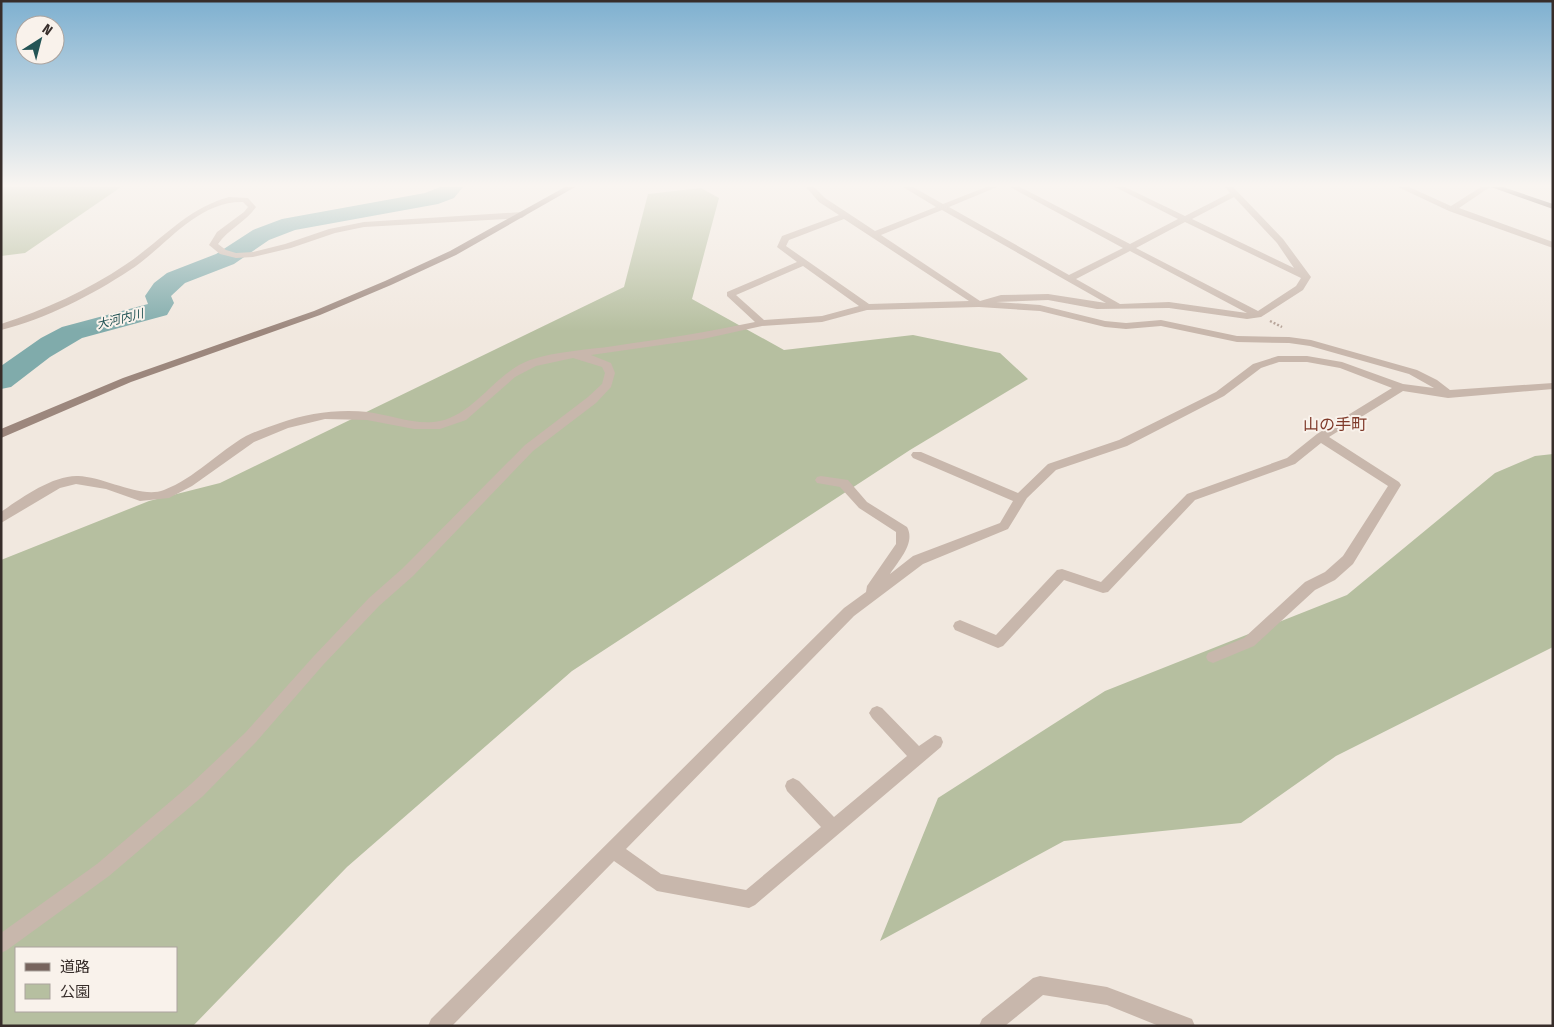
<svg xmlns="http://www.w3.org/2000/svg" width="1554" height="1027" font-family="'Fira Sans Condensed','Noto Sans JP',sans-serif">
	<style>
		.green { fill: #b6bfa0; fill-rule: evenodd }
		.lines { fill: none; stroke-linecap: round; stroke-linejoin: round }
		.river { fill: #80abab; fill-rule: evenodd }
		.path { stroke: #b4a196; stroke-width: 2.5; stroke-dasharray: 2 2; stroke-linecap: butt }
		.street { fill: #c8b7ac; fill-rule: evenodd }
		.secondary { fill: #9c877d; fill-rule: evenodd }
		.primary { fill: #77645d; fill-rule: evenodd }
		.labels { text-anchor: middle; stroke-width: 4; stroke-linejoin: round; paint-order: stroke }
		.far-water-label { font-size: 12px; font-style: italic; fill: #235455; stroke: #f9f2eb }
		.quarter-label { font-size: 16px; fill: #7f3a2a; stroke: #f9f2eb }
	</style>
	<rect width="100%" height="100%" fill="#f1e8df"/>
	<g class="green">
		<polygon points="1,187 121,187 25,253 1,256"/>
		<path d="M701 188 719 198 692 299 784 350 913 335 1000 353 1028 379 910 450 572 671 347 867 193 1026H1V560L149 501 220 483 624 287 648 194ZM16 948H176V1011H16Z"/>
		<polygon points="1553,454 1553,647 1336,756 1241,823 1064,841 880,941 938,798 1105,691 1347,595 1495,473 1535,456"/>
	</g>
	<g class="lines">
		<polygon class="river" points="440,187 463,187 454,198 438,204 295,230 269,240 234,264 185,283 171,296 174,303 167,315 82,338 50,357 11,387 1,389 1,366 41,338 62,327 148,304 145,296 154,283 167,273 216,254 253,230 282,219 425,193"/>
		<polyline class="path" points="1270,321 1282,327"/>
		<g class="street">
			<path d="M806 187H814L825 198 875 231 936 207 903 187H913L943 204 986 187H997L949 207 1069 275 1123 248 1010 187H1020L1130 244 1178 219 1115 187H1125L1185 216 1230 193 1225 187H1233L1283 239 1311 277 1303 290 1261 317 1247 319 1169 308 1097 309 1048 300 996 302 1040 305 1105 321 1126 323 1161 320 1237 336 1289 337 1311 340 1417 370 1437 380 1450 390 1553 383V389L1448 398 1403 391 1329 437 1399 482 1401 485 1353 564 1335 580 1315 590 1254 646 1213 663 1208 661 1206 657 1208 653 1244 638 1305 582 1325 572 1343 556 1388 486 1321 443 1295 464 1195 500 1108 592 1103 593 1064 580 1003 646 998 648 993 646 955 630 953 626 955 622 960 620 996 635 1057 570 1062 569 1101 582 1187 494 1287 458 1317 434 1392 388 1340 368 1307 362H1279L1261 368 1224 396 1127 446 1056 470 1027 498 1008 529 923 564 854 616 626 849 661 874 746 890 821 827 787 791 785 786 787 781 793 778 799 781 834 817 907 756 872 718 869 713 872 708 877 706 882 708 919 746 935 735 941 737 943 742 941 747 755 905 749 908 657 891 614 861 452 1026H428L431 1019 844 608 866 592 867 586 896 544V532L859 508 840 487 817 483 815 480 817 477 821 476 848 480 867 502 907 527C916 543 898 561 890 574L913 556 1000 523 1013 501 913 458 911 455 913 452H921L1018 493 1048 464 1119 440 1216 392 1253 364 1278 356H1307L1342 362 1403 384 1434 388 1409 374 1310 346 1289 343 1237 342 1161 326 1126 329 1105 327 1040 311 979 307 867 310 822 322 762 326 703 339 591 355 611 363 615 373 611 387 596 403 533 451 413 576 379 606 323 665 256 742 203 796 109 876 7 950 1 953V933L97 864 191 784 246 732 313 657 369 598 403 568 525 445 588 397 602 384 605 373 602 367 573 358 536 366 515 377 466 420 440 429H414L367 420 325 419 288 428 254 442 192 486 169 498 140 501 106 489 76 484 60 488 1 523V512C21 498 53 475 78 476 105 477 141 499 164 490 195 478 218 452 246 436 256 431 269 427 280 423 308 413 338 409 368 412 391 415 417 426 440 421 476 413 496 372 530 360 557 351 587 350 614 346 662 339 708 332 755 322L727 296V292L797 262 777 247 782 236 839 215 819 202ZM1234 197 1277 243 1294 268 1192 219ZM942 210 1106 303 1048 294 1001 295 980 301 881 235ZM844 219 969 301 869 304 786 246 789 240ZM1185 222 1301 278 1296 286 1258 311 1136 248ZM1130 251 1247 313 1169 302 1120 304 1076 279ZM803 266 859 306 822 316 764 320 736 295Z"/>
			<polygon points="1398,187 1409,187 1451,206 1481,187 1490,187 1459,208 1553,242 1553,248 1449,211"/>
			<path d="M229 197 248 198 256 207C246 222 228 229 218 244L226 250 236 253 253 252 285 244 329 229 364 222 522 212 526 215 522 218 364 227 335 233 291 248 253 257 236 258 220 254 209 245 217 232 244 212 248 207 243 202C196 201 166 247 130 270 92 295 46 319 1 330V324C44 310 88 290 125 265 160 242 187 208 229 197Z"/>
			<polygon points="1040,976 1107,987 1192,1019 1195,1026 1159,1026 1107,1005 1043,995 1005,1026 979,1026 982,1019 1033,978"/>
		</g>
		<polygon class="secondary" points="565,187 575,187 456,255 391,285 320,315 131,382 1,438 1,429 123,378 314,311 385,281 450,251"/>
		<polygon class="primary" points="1491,187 1503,187 1553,204 1553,209"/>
	</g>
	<linearGradient id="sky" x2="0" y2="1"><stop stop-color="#7eb0d0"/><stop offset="0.56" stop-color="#f9f5f1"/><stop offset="1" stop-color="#f9f5f1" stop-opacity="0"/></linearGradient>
	<rect width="1554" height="331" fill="url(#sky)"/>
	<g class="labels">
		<g class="far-water-label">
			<text transform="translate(120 319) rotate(-14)" y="4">大河内川</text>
		</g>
		<g class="quarter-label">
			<text x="1335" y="430">山の手町</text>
		</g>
	</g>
	<rect width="1554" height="1027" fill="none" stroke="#372d2a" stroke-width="5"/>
	<rect x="15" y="947" width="162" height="65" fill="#f9f2eb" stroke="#aba39e"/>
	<rect x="25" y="963" width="25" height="8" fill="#77645d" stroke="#aba39e"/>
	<text x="60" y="972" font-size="15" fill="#372d2a">道路</text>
	<rect x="25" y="984" width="25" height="15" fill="#b6bfa0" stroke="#aba39e"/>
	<text x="60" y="997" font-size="15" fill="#372d2a">公園</text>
	<g transform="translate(40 40) rotate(36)"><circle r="24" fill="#f9f2eb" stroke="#aba39e"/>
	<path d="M0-4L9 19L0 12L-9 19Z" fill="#235455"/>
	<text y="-8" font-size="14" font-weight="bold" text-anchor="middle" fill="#372d2a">N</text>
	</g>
</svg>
